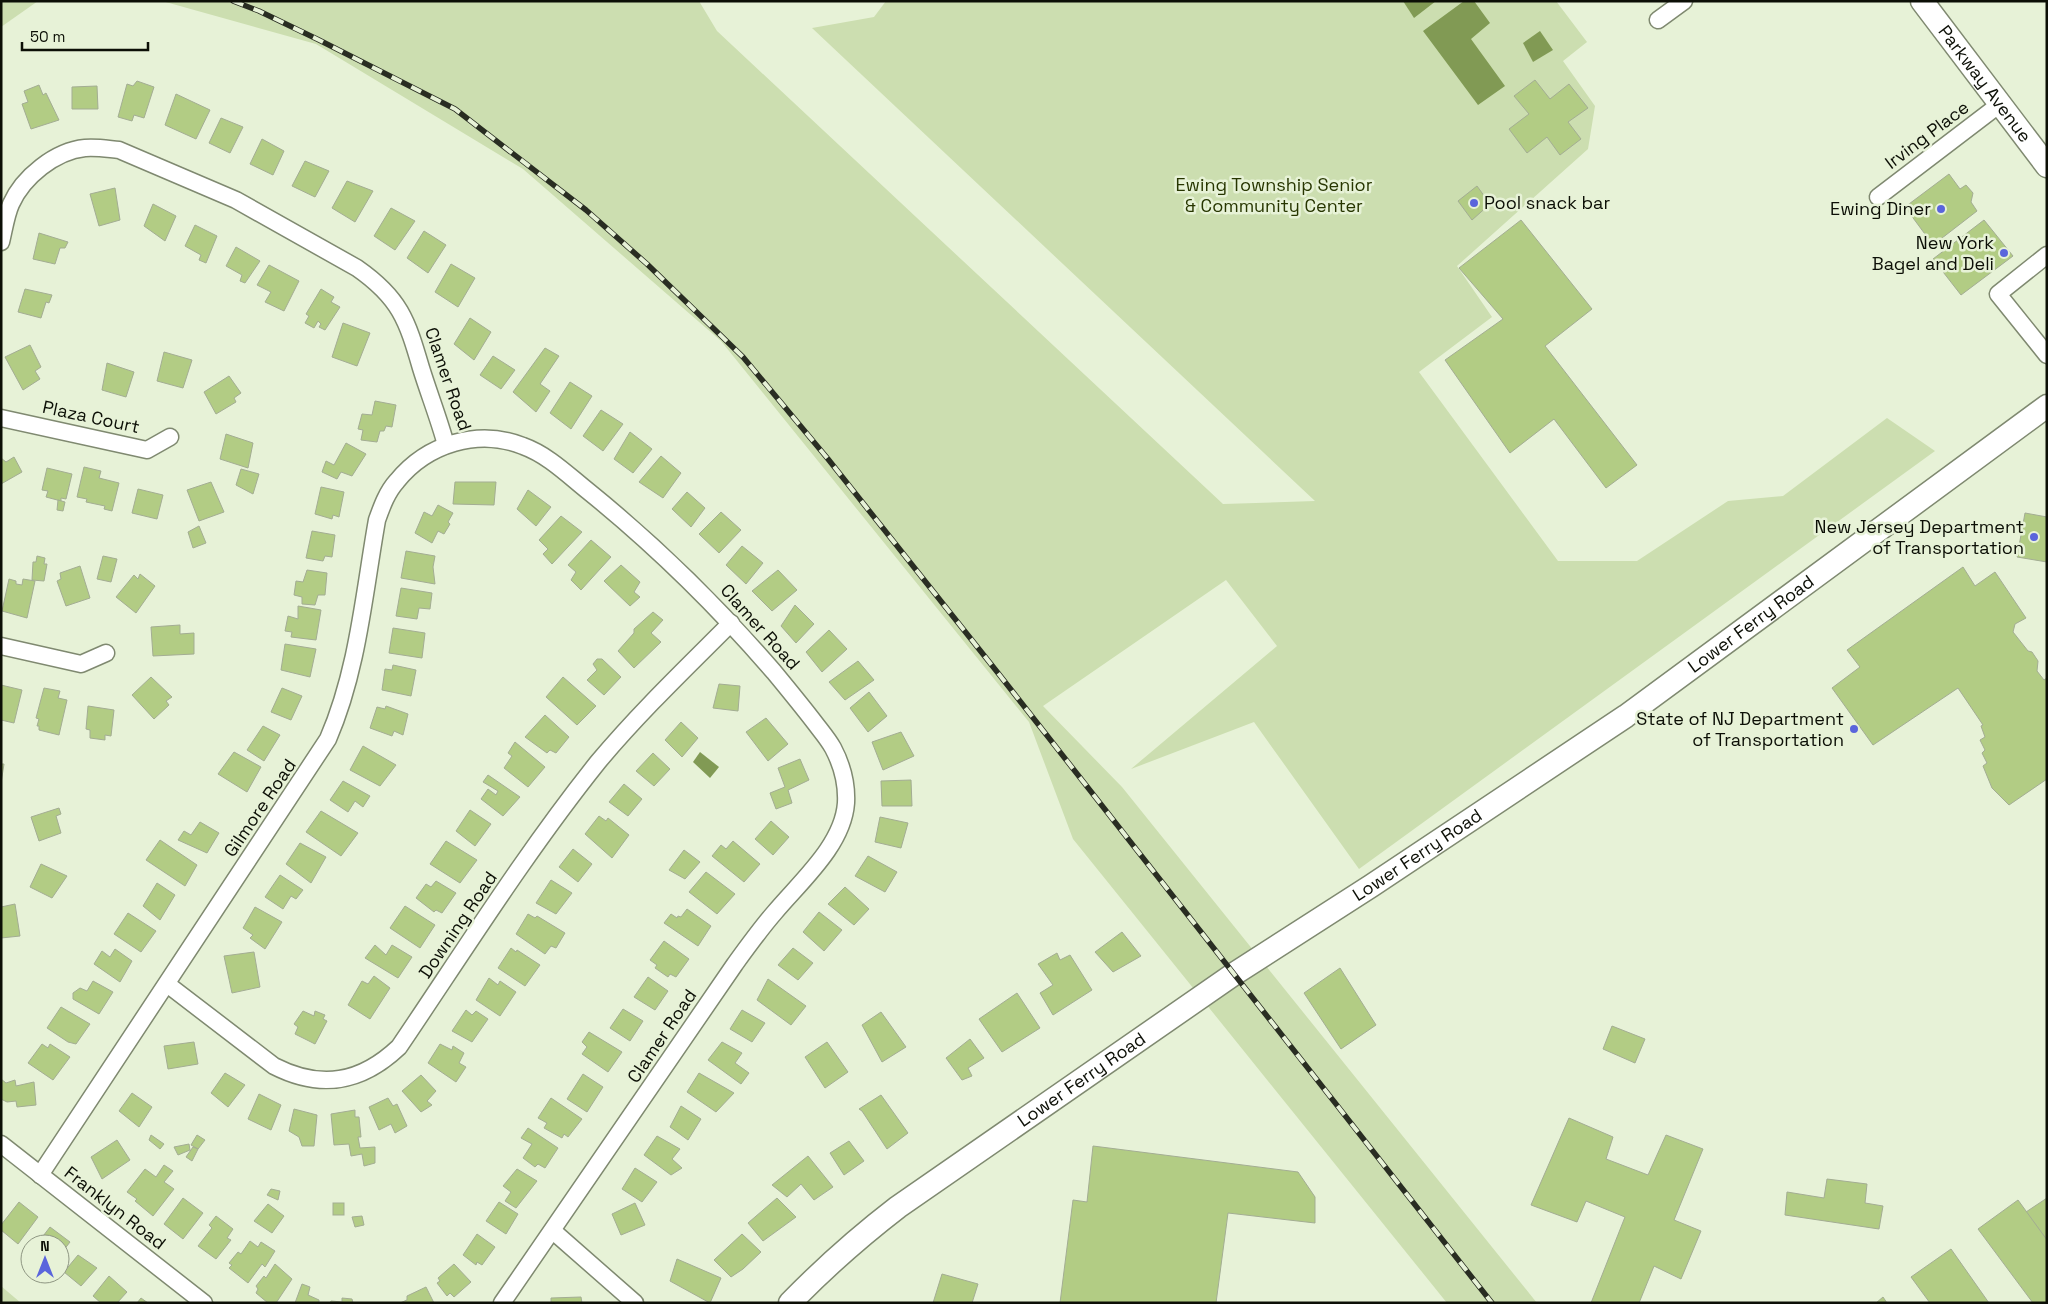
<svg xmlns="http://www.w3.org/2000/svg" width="2048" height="1304" font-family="'Space Grotesk',sans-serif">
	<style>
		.green { fill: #ccdeb0 }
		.water { fill: #819a54 }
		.building { fill: #b2cc84; stroke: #a3ad93 }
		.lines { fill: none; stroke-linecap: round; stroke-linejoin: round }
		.street-casing { stroke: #7f8970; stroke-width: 19 }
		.secondary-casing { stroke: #7f8970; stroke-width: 25 }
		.street { stroke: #fff; stroke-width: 16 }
		.secondary { stroke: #fff; stroke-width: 22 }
		.rail-casing { stroke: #292d22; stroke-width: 5.5 }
		.rail { stroke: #e7f2d7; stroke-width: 4; stroke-dasharray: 11; stroke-linecap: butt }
		.poi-dot { fill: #5a65dc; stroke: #e7f2d7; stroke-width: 2 }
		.labels { text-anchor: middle; stroke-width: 5; stroke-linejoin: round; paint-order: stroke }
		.street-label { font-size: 18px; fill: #0c0f06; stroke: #e7f2d7 }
		.park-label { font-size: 18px; fill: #273600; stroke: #e7f2d7 }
		.poi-label { font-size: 18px; fill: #0c0f06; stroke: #e7f2d7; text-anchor: end }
	</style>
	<rect width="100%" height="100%" fill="#e7f2d7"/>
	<g class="green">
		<polygon points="1,1 38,1 1,27"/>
		<polygon points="162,1 699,1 717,31 1223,504 1315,501 812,28 874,17 886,1 1556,1 1587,42 1563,61 1595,106 1588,149 1457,266 1492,317 1419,372 1558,561 1637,561 1728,501 1783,496 1887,418 1935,451 1359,869 1254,722 1131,769 1277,646 1226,580 1043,706 1122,787 1537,1303 1447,1303 1073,839 1029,722 721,341 523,169 316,44"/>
		<polygon points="1,1286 21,1303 1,1303"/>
	</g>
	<g class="water">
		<polygon points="1403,1 1436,1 1414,18"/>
		<polygon points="1464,1 1474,1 1490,23 1471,39 1505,86 1478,105 1423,31"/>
		<polygon points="1540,31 1553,50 1533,62 1523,43"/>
		<polygon points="700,752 719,767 710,778 693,762"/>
	</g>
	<g class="building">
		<polygon points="1535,80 1550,99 1569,84 1588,108 1568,122 1581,139 1560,155 1547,137 1527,153 1509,129 1529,114 1514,96"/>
		<polygon points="137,81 154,87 144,118 134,115 132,121 118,117 127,84 133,86"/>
		<polygon points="39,85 43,95 46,93 59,120 31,129 22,104 28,102 24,91"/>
		<polygon points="97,86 98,109 72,109 72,87"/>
		<polygon points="176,94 210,110 196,139 165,125"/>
		<polygon points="221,118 243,127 230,153 209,143"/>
		<polygon points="262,139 284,151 273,175 250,164"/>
		<polygon points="305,161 329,171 315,197 292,186"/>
		<polygon points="1949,174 1960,189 1966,185 1973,193 1971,202 1977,211 1933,245 1905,207"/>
		<polygon points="347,181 373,191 355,222 332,208"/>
		<polygon points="1477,186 1490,204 1472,220 1458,201"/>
		<polygon points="115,188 120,220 99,226 90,194"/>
		<polygon points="153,204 176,216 165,241 144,226"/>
		<polygon points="391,208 415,221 395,250 374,236"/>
		<polygon points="1521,220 1592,309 1545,346 1637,465 1606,488 1554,419 1510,453 1445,360 1503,319 1459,268"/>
		<polygon points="1984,220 2013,256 1961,295 1933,259"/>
		<polygon points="195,225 217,236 206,263 199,260 201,255 185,246"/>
		<polygon points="424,231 446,245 428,273 407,258"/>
		<polygon points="39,233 68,242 65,248 60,248 55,264 33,259"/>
		<polygon points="236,247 260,261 245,283 240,281 242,275 226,266"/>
		<polygon points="451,264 475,278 458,307 435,292"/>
		<polygon points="269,265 299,281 284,311 265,302 271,292 257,285"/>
		<polygon points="25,289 52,295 49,303 46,302 41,318 18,312"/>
		<polygon points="321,289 334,297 331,302 340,307 325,330 319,327 321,324 318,321 314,328 305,323 309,316 306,314"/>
		<polygon points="470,318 491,332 474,360 454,344"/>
		<polygon points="343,323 370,333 357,366 332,357"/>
		<polygon points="30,345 41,367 35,371 40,379 23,390 5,357"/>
		<polygon points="545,348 559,356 540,384 550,391 536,412 513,392"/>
		<polygon points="164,352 192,360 183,388 157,381"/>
		<polygon points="493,356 515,370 501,389 480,375"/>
		<polygon points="107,363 134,372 126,397 102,390"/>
		<polygon points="229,376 241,393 234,398 236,402 216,414 204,392"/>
		<polygon points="570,382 592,396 571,429 550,413"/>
		<polygon points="375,401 396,405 392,427 386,426 384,431 380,431 377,442 361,440 363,430 358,429 362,414 372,415"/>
		<polygon points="601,410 623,424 603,451 583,436"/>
		<polygon points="630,432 652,449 633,473 614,459"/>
		<polygon points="226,434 253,443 248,468 220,459"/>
		<polygon points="346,443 366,454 352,476 341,472 337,479 322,472 326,461 334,465"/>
		<polygon points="661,456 681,473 663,498 639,482"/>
		<polygon points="14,457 22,472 1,484 1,458 6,462"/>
		<polygon points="84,467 101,471 99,478 119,483 112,511 104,509 105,506 86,502 87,499 77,497"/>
		<polygon points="47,468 72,474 66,499 61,498 61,501 46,497 48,491 42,490"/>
		<polygon points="241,469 259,474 253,494 236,485"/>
		<polygon points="211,482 224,512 199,521 187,490"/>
		<polygon points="455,482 496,482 494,505 453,504"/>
		<polygon points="321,487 344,492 339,517 333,515 332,519 315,514"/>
		<polygon points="138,489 163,495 157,519 132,513"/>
		<polygon points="528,490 551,507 536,526 517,509"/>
		<polygon points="687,492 705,508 691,527 672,509"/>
		<polygon points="58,500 65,502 63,511 57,510"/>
		<polygon points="438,505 453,513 448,522 450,524 444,534 438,531 432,543 415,533 424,512 432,516"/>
		<polygon points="721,512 741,530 719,553 699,534"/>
		<polygon points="2025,513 2047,517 2047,562 2017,557"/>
		<polygon points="561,516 582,532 552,564 543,554 548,549 539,540"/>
		<polygon points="199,526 206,543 193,548 188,532"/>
		<polygon points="312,531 335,535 332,557 325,556 323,561 306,558"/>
		<polygon points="591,540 611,557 581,590 571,580 576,572 568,565"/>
		<polygon points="742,546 763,563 746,584 726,565"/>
		<polygon points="406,551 435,556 433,567 435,584 401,578"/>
		<polygon points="37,556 45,558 44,564 47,564 44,581 32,580 33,562 36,562"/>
		<polygon points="103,556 117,559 111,582 97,579"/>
		<polygon points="621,565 640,582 634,592 640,597 630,606 604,581"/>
		<polygon points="80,566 90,598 66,606 57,581 61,579 60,573"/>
		<polygon points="1963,567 1975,586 1995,572 2026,618 2015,624 2013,632 2028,651 2032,652 2038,661 2037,671 2044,680 2047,678 2047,779 2009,805 1992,788 1983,766 1987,763 1982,753 1985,750 1980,740 1985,737 1981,726 1983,725 1958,688 1873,745 1832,688 1860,667 1847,650"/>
		<polygon points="307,570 327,573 325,595 318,595 315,605 302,604 302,597 294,595 296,581 303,582"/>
		<polygon points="778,570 797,590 772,611 752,591"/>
		<polygon points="140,574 155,586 136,613 116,597 134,575 138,579"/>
		<polygon points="9,579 16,581 16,584 22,585 23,579 35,581 27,618 2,611"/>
		<polygon points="401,588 432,593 430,609 419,608 417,619 396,616"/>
		<polygon points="795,605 814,624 796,643 781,626"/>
		<polygon points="298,606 321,610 316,640 291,637 292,632 285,631 288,616 298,619"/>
		<polygon points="653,612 663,620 651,633 661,642 634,668 618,651 634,633 634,629"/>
		<polygon points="180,625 180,634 194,633 194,654 153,656 151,627"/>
		<polygon points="393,628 425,633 422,658 389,653"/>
		<polygon points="829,630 847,649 822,672 806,652"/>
		<polygon points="285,644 316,649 310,677 281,670"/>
		<polygon points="597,659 602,659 621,677 604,695 587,680 597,670 593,664"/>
		<polygon points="858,661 874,680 845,700 829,682"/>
		<polygon points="393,665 416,670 411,696 382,690 385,669 392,670"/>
		<polygon points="151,677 172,697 166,701 169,705 154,719 132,695"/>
		<polygon points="563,677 596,706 577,725 546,697"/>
		<polygon points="719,684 740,686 738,711 713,708"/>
		<polygon points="1,685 22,690 14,723 1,720"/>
		<polygon points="44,688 60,691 58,698 67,700 59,735 39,730 39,726 37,726 39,719 36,718"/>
		<polygon points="282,688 302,696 291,720 271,712"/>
		<polygon points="869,692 887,716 868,732 850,708"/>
		<polygon points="88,706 114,710 111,736 105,735 105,740 90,738 90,730 86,729"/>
		<polygon points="386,706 408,714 403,735 394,731 392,736 370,728 377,707 385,709"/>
		<polygon points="545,715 569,737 556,753 550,750 547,753 525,737"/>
		<polygon points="766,718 788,744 768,761 746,732"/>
		<polygon points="681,722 698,738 682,757 665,740"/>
		<polygon points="263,726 280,735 264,761 247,750"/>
		<polygon points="901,732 914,756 883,770 872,742"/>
		<polygon points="515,742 545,767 528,787 504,768 512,756 508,753"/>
		<polygon points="363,746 396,765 380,786 350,770"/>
		<polygon points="234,752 261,767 247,792 218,774"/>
		<polygon points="653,753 670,769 654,786 636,771"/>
		<polygon points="800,759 809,780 788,790 792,803 776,809 770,793 785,787 778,768"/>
		<polygon points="1,764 4,764 1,783"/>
		<polygon points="488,775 520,797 503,816 481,799 488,789 496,795 498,791 483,782"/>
		<polygon points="911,780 912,806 882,806 881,781"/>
		<polygon points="343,781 370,796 363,807 355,801 348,812 330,800"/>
		<polygon points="624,784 642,799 628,816 609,802"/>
		<polygon points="59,808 61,814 56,816 61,833 39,841 31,817"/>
		<polygon points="470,810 491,824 475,846 456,831"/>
		<polygon points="321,811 358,833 341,856 306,832"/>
		<polygon points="599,816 606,821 608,818 629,835 612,858 585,834"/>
		<polygon points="880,817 908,823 901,848 875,842"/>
		<polygon points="771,821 789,837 773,855 755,839"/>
		<polygon points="200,822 219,833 207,853 178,840 184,831 191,835"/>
		<polygon points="160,840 197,865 185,886 146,860"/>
		<polygon points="446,841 477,860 460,883 430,864"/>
		<polygon points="733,841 760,864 744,882 712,856 721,845 726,849"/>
		<polygon points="300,843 326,857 311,883 286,864"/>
		<polygon points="573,849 592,864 578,882 559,867"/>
		<polygon points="684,850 700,862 685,879 669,870"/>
		<polygon points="868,856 897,872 885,892 855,876"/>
		<polygon points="41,864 67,876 52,898 30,887"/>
		<polygon points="706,872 735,894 717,914 689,892"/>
		<polygon points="280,875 303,890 296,899 291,896 283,909 265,897"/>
		<polygon points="551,880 572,893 556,914 536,903"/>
		<polygon points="436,881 456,893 442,913 436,910 434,912 416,898 426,884 431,887"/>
		<polygon points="157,883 175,895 160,920 143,906"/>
		<polygon points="845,887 869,909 854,925 828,904"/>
		<polygon points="15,904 20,936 1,938 1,907"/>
		<polygon points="405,906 435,925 420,948 390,928"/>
		<polygon points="255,907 282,922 265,949 250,938 253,935 243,928"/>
		<polygon points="687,909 711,926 698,946 664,923 671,914 677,918 678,916 681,917"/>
		<polygon points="819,912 842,930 824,951 803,932"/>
		<polygon points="128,913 156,931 141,952 114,934"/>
		<polygon points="528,914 535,918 537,916 565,933 556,948 551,946 545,954 516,934"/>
		<polygon points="1122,932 1141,956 1113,972 1095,952"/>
		<polygon points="664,941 689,959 676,977 670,974 668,977 655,968 657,965 650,960"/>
		<polygon points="375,945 386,955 392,945 412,957 398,978 365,958"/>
		<polygon points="511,948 516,952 517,950 540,965 525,986 498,968"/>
		<polygon points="793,948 813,963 798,980 778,965"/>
		<polygon points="115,949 132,961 120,982 94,964 102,951 110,957"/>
		<polygon points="254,952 260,987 232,993 224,956"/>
		<polygon points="1057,953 1060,960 1070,955 1092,990 1053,1015 1040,993 1053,985 1038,964"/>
		<polygon points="1340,968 1376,1025 1341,1049 1304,993"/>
		<polygon points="374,976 390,988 370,1019 348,1005 362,981 368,984"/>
		<polygon points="648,977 668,991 655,1010 634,997"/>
		<polygon points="489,978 498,985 500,981 516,992 500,1016 476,1000"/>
		<polygon points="768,979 806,1006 791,1025 757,1000"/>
		<polygon points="93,981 113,992 99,1014 73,999 73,993 80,988 87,991"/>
		<polygon points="1017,993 1040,1028 1002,1052 979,1019"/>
		<polygon points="61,1007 90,1024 76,1044 68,1042 47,1028"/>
		<polygon points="623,1009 643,1021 630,1041 610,1028"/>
		<polygon points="466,1010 472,1015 476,1011 488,1019 472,1042 452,1031"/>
		<polygon points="742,1010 765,1023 752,1042 730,1029"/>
		<polygon points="303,1011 314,1016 315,1011 325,1015 323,1019 327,1021 315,1044 295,1034 298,1027 294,1024"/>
		<polygon points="881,1012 906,1047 882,1062 862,1025"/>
		<polygon points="1612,1026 1645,1039 1635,1063 1603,1049"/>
		<polygon points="589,1032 622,1052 608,1072 582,1054 587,1047 582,1042"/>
		<polygon points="970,1039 984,1058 968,1068 972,1076 962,1080 946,1058"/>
		<polygon points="194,1042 198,1064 168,1069 164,1046"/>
		<polygon points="722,1042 742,1053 735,1063 749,1073 741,1084 708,1060"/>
		<polygon points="827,1042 848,1072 825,1088 805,1057"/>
		<polygon points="42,1044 48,1048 50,1044 70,1057 53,1080 28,1063"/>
		<polygon points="440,1044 452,1050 453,1046 464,1053 459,1063 466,1067 456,1082 428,1063"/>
		<polygon points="225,1073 245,1085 228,1107 211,1093"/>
		<polygon points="699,1073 734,1093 716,1112 687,1092"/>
		<polygon points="583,1074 603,1087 587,1112 567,1099"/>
		<polygon points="421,1075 436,1091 427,1101 432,1105 421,1112 402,1091"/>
		<polygon points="1,1079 6,1083 15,1080 16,1086 34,1082 36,1105 17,1107 16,1101 7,1102 1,1099"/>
		<polygon points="132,1093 152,1107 139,1127 119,1111"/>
		<polygon points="259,1094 281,1105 271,1130 248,1119"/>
		<polygon points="881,1095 908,1133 887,1149 862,1111 859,1109"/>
		<polygon points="388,1098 393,1106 397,1104 407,1126 395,1133 391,1124 379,1130 369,1107"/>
		<polygon points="551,1098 582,1119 568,1137 564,1134 562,1138 544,1128 547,1123 538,1118"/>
		<polygon points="681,1106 701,1119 688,1140 670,1127"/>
		<polygon points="294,1109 317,1115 314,1146 302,1146 299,1137 289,1131"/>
		<polygon points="355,1110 355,1117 359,1117 361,1137 358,1137 360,1148 375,1147 375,1163 364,1166 362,1154 351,1156 349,1144 334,1145 331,1114"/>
		<polygon points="1569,1118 1613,1137 1606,1159 1648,1175 1666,1135 1703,1149 1674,1220 1701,1231 1681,1279 1654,1266 1639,1303 1591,1303 1625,1217 1586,1201 1577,1222 1531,1205"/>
		<polygon points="528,1128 558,1148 545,1168 538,1164 535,1167 523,1158 532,1144 521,1138"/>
		<polygon points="151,1135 164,1144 160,1149 149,1140"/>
		<polygon points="197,1135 205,1140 198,1149 191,1145"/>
		<polygon points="657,1136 680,1149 672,1159 682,1168 671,1175 644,1155"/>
		<polygon points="117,1140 130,1160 102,1179 91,1157"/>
		<polygon points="849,1141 864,1161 844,1175 830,1153"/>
		<polygon points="189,1144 190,1150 178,1155 174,1147"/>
		<polygon points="1093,1146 1298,1172 1315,1197 1315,1223 1228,1213 1216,1303 1060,1303 1073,1200 1087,1202"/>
		<polygon points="193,1147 198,1149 192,1161 186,1157"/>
		<polygon points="808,1156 833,1187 814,1200 801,1184 787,1197 772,1185"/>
		<polygon points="164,1165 173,1171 164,1182 174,1189 153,1216 135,1201 137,1199 127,1192 145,1169 156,1177"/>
		<polygon points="635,1168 657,1182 642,1202 622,1189"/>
		<polygon points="517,1169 537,1181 516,1208 505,1201 511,1192 503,1186"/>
		<polygon points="1827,1179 1867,1184 1865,1203 1883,1206 1879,1229 1785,1215 1787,1192 1824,1198"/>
		<polygon points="271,1189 280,1191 278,1200 267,1195"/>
		<polygon points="183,1198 203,1213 183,1239 164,1224"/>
		<polygon points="777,1198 796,1217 763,1241 748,1223"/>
		<polygon points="2047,1198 2047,1240 2026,1212"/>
		<polygon points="2018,1200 2047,1240 2047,1303 2033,1303 1978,1229"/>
		<polygon points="19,1202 38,1217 18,1244 1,1230 1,1225"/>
		<polygon points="499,1202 518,1214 506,1234 486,1221"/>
		<rect x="333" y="1203" width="11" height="12"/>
		<polygon points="635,1203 645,1225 621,1235 612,1214"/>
		<polygon points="268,1204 284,1216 272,1233 254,1221"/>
		<polygon points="216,1216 233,1229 227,1238 231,1240 216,1259 198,1246 212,1228 209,1225"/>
		<polygon points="362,1216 364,1225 355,1227 352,1217"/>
		<polygon points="50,1227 70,1242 60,1255 60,1244 37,1244"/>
		<polygon points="477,1234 495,1247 482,1265 477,1262 476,1265 463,1255"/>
		<polygon points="742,1234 761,1252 743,1269 731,1277 714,1260"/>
		<polygon points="250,1241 258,1247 261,1242 275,1251 265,1267 262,1264 248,1283 229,1268 232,1265 229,1263 238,1252 241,1254"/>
		<polygon points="1951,1249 1989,1303 1930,1303 1911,1277"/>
		<polygon points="78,1255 97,1268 81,1286 64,1272"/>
		<polygon points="677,1259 721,1278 710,1303 670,1281"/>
		<polygon points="275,1264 292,1279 276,1303 268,1303 256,1293 258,1289 256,1286 264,1276 266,1278"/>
		<polygon points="454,1264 471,1282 454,1297 450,1293 447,1296 437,1283 440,1281 438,1278"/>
		<polygon points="942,1274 978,1284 972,1303 933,1303"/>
		<polygon points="109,1276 127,1292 117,1303 101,1303 93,1296"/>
		<polygon points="302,1284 310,1287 308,1295 319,1300 319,1303 295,1303"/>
		<polygon points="426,1287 434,1303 400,1303 407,1300 407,1296"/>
		<polygon points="581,1297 582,1303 551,1303 551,1298"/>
		<polygon points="1883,1297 1887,1303 1876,1303"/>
		<polygon points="141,1298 148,1303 137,1303"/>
		<polygon points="342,1298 352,1299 353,1303 330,1303 331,1301 342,1302"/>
	</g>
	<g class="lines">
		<g class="street-casing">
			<g id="street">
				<polyline points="1658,20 1684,1"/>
				<polyline points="1878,197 2000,104"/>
				<path d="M1 242C4 230 6 215 11 204 23 177 55 151 85 148 97 147 108 149 119 150L236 200 357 268C400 298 407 320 421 368 429 394 439 419 446 445"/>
				<polyline points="2047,255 1998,294 2047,355"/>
				<polyline points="1,418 147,450 170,437"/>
				<polyline points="1,646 81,664 106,653"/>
				<path d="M167 984 274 1066C321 1090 361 1083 399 1047 464 951 526 852 598 762 639 713 686 668 731 623"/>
				<polyline points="1,1144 204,1303"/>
				<path d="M40 1175 328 739C358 670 364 593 377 520 382 506 387 492 397 481 427 444 478 428 523 446 548 455 568 475 588 491 656 546 717 606 774 672 788 689 802 706 815 723 821 731 828 739 833 748 842 765 847 783 846 803 843 845 801 881 775 912 761 928 748 946 735 964L502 1303"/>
				<polyline points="553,1231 635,1303"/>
			</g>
		</g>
		<g class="secondary-casing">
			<g id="secondary">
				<path id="s1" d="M1922 1 2047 166"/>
				<path id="s2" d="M790 1303C824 1268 859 1237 898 1207L1234 974 1371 886 1626 716 2047 406"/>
			</g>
		</g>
		<use href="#street" class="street"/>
		<use href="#secondary" class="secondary"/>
		<g class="rail-casing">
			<polyline id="rail" points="233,1 259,11 319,40 455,109 586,210 647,264 743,357 828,459 998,673 1492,1303"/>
		</g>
		<use href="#rail" class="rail"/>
	</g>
	<g class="poi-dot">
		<circle cx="1474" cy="203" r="5"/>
		<circle cx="1941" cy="209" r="5"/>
		<circle cx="2004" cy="253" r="5"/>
		<circle cx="2034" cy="537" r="5"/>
		<circle cx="1854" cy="729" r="5"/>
	</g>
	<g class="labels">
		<g class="street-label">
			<text dy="6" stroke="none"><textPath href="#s1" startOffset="104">Parkway Avenue</textPath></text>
			<text transform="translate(1927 135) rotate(-37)" y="6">Irving Place</text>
			<text transform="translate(448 379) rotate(71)" y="6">Clamer Road</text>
			<text transform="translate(91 417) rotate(12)" y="6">Plaza Court</text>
			<text dy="6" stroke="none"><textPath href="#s2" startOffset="1178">Lower Ferry Road</textPath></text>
			<text transform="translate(760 627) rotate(48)" y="6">Clamer Road</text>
			<text transform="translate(260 808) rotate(-56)" y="6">Gilmore Road</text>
			<text dy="6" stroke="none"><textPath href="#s2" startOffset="772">Lower Ferry Road</textPath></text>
			<text transform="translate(458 925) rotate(-56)" y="6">Downing Road</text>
			<text transform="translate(662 1036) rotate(-56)" y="6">Clamer Road</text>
			<text dy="6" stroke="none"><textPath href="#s2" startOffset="368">Lower Ferry Road</textPath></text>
			<text transform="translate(115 1208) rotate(38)" y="6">Franklyn Road</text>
		</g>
		<g class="park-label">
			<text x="1274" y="191">Ewing Township Senior<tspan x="1274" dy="21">&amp; Community Center</tspan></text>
		</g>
		<g class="poi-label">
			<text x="1484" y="209" text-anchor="start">Pool snack bar</text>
			<text x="1931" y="215">Ewing Diner</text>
			<text x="1994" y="249">New York<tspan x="1994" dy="21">Bagel and Deli</tspan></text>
			<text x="2024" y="533">New Jersey Department<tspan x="2024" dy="21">of Transportation</tspan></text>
			<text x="1844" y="725">State of NJ Department<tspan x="1844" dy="21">of Transportation</tspan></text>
		</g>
	</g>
	<rect width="2048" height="1304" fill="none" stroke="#0c0f06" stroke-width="5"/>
	<g transform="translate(45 1259)"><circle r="24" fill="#e7f2d7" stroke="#8f9783"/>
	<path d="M0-4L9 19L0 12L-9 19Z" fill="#5a65dc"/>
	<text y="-8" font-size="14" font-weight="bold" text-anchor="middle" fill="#0c0f06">N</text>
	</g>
	<path d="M22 42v8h126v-8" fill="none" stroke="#0c0f06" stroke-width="2.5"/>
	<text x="30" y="42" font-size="15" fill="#0c0f06" stroke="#e7f2d7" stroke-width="4" paint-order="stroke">50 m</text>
</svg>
